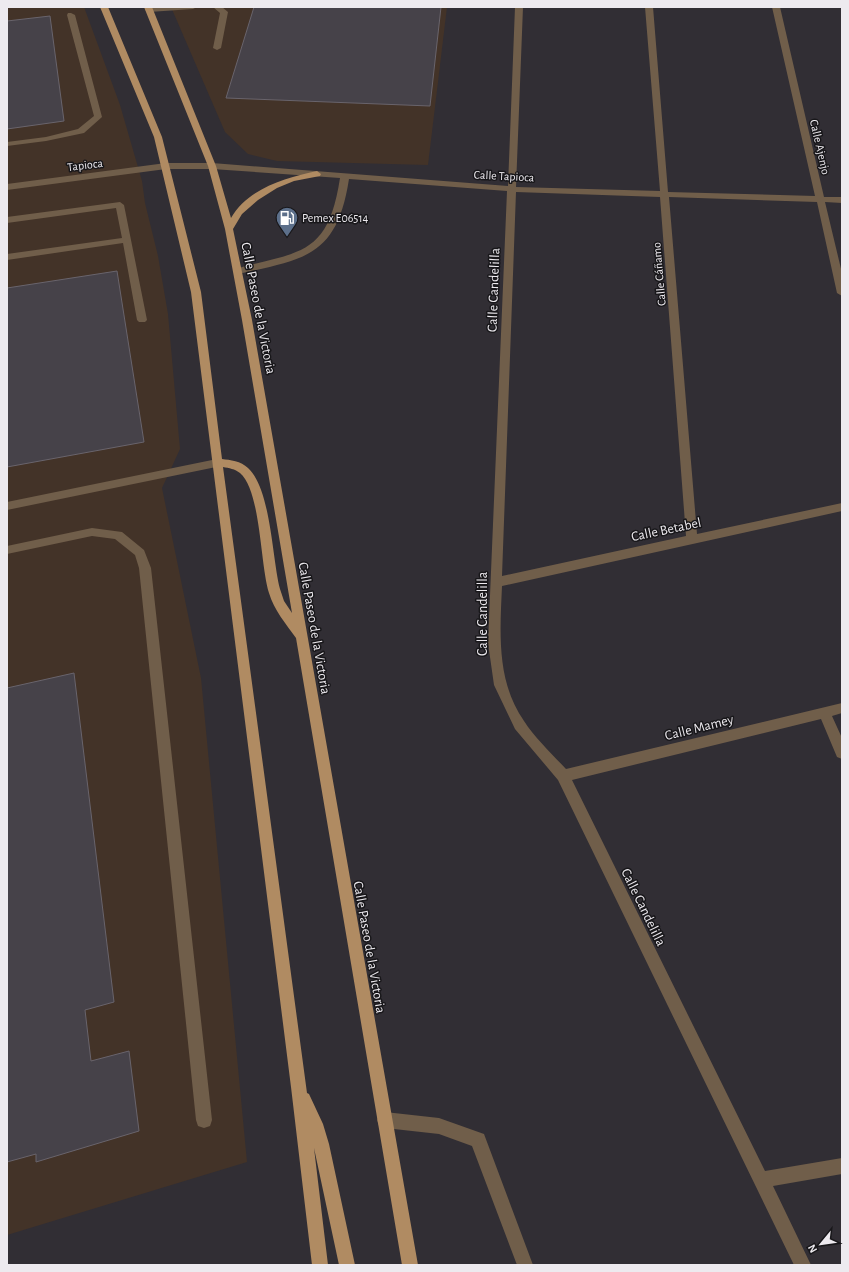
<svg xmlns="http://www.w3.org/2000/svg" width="849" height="1272" font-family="'Alegreya Sans',sans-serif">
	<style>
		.industrial { fill: #433328 }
		.building { fill: #464249; stroke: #69646c }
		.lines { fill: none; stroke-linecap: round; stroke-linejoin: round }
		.minor { fill: #705e4a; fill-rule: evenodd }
		.major { fill: #b08b62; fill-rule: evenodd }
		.labels { text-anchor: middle; stroke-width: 3; stroke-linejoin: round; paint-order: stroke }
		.far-street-label { font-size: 12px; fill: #edeaef; stroke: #18171a }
		.far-poi-label { font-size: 12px; fill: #edeaef; stroke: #18171a; text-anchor: start }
		.street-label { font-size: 14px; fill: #edeaef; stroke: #18171a }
	</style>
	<rect width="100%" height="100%" fill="#312e34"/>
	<g class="industrial">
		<polygon points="7,7 84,7 120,105 142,181 145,203 158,256 168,314 180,449 162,488 201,678 247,1162 7,1235"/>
		<polygon points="171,7 447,7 428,165 277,161 248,154 225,132"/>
	</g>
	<g class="building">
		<polygon points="254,7 441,7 430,106 226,98"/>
		<polygon points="50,16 64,121 7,129 7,21"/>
		<polygon points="117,271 144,442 7,467 7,288"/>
		<polygon points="74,673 114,1002 85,1010 91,1061 129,1051 139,1131 36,1162 36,1154 7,1162 7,688"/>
	</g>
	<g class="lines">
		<g class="minor">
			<polygon points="161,7 197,7 193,9 149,12 145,10 149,8"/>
			<polygon points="213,7 222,7 228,12 221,48 217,50 213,48 220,13"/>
			<path d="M515 7H523L516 187 660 191 645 7H653L668 192 815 196 772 7H780L824 197H842V203L825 202 842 273V296L837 293 817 202 669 197 697 534 842 503V511L502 586C500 632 496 681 524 721 535 738 552 754 566 769L842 703V713L832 716 842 738V759L837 757 821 719 572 780 765 1171 842 1158V1174L773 1186 811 1265H794L558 780 515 729 494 685 488 643 507 191 349 179C337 256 306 259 238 274L235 273 233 271 235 269C301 251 328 256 340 178L212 169H166L7 190V184L166 163H212L508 186ZM516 192 660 197 686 536 502 576Z"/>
			<polygon points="68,13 71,13 75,15 102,117 84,133 46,141 7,146 7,142 46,137 78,129 94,116 67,15"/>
			<polygon points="120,202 124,205 147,320 145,322 139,322 137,320 123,243 7,260 7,254 122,238 116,208 7,223 7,217"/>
			<polygon points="217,459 221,460 222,463 221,466 7,510 7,502"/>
			<polygon points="92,528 122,532 144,550 151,568 212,1120 210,1126 204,1128 198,1126 196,1120 139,568 135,555 115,539 92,536 7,554 7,546"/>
			<polygon points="385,1112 439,1118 484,1134 533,1265 517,1265 472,1146 439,1134 385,1128 379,1126 377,1120 379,1114"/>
		</g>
		<path class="major" d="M100 7H108L162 137 201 292 222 459C230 460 241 461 248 468 271 489 272 558 280 589L284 601 292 613 242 320 225 229 208 166 144 7H152L216 166 231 218C248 188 286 178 317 171L321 174 320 176 294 181 277 188 258 200 242 214 233 229 252 320 418 1265H402L296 638C286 624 274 610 269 593 260 564 261 491 240 473 235 469 229 468 223 467L307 1093 309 1094 323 1124 329 1144 355 1265H339L314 1148 328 1265H312L291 1087 191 292 154 137Z"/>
	</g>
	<defs>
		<g id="fuel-pin" transform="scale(1.15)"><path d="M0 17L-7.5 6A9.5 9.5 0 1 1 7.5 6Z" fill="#5c6f8a" stroke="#18171a"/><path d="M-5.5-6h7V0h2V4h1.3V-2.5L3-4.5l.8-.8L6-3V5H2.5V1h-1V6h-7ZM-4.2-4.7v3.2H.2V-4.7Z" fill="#fff"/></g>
	</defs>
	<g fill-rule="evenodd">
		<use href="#fuel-pin" x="287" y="218"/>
	</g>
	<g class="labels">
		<g class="far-street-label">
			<text transform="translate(820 147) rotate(77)" y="4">Calle Ajenjo</text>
			<text transform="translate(85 165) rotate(-7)" y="4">Tapioca</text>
			<text transform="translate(504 176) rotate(3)" y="4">Calle Tapioca</text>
			<text transform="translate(659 274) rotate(-95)" y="4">Calle Cáñamo</text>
		</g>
		<g class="far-poi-label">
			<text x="302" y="222">Pemex E06514</text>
		</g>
		<g class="street-label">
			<text transform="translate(493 290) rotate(-88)" y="5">Calle Candelilla</text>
			<text transform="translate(259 308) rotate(79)" y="5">Calle Paseo de la Victoria</text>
			<text transform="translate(666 529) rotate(-12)" y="5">Calle Betabel</text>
			<text transform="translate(482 614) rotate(-90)" y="5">Calle Candelilla</text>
			<text transform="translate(315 628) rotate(80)" y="5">Calle Paseo de la Victoria</text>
			<text transform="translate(699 727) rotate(-14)" y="5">Calle Mamey</text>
			<text transform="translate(644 907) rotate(64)" y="5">Calle Candelilla</text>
			<text transform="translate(370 947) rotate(80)" y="5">Calle Paseo de la Victoria</text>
		</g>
	</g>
	<rect width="849" height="1272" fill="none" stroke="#edeaef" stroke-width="16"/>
	<g transform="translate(821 1244) rotate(241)" stroke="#18171a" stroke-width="3" paint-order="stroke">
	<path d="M0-3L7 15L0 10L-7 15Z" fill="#edeaef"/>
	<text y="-6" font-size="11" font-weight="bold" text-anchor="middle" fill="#edeaef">N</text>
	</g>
</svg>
